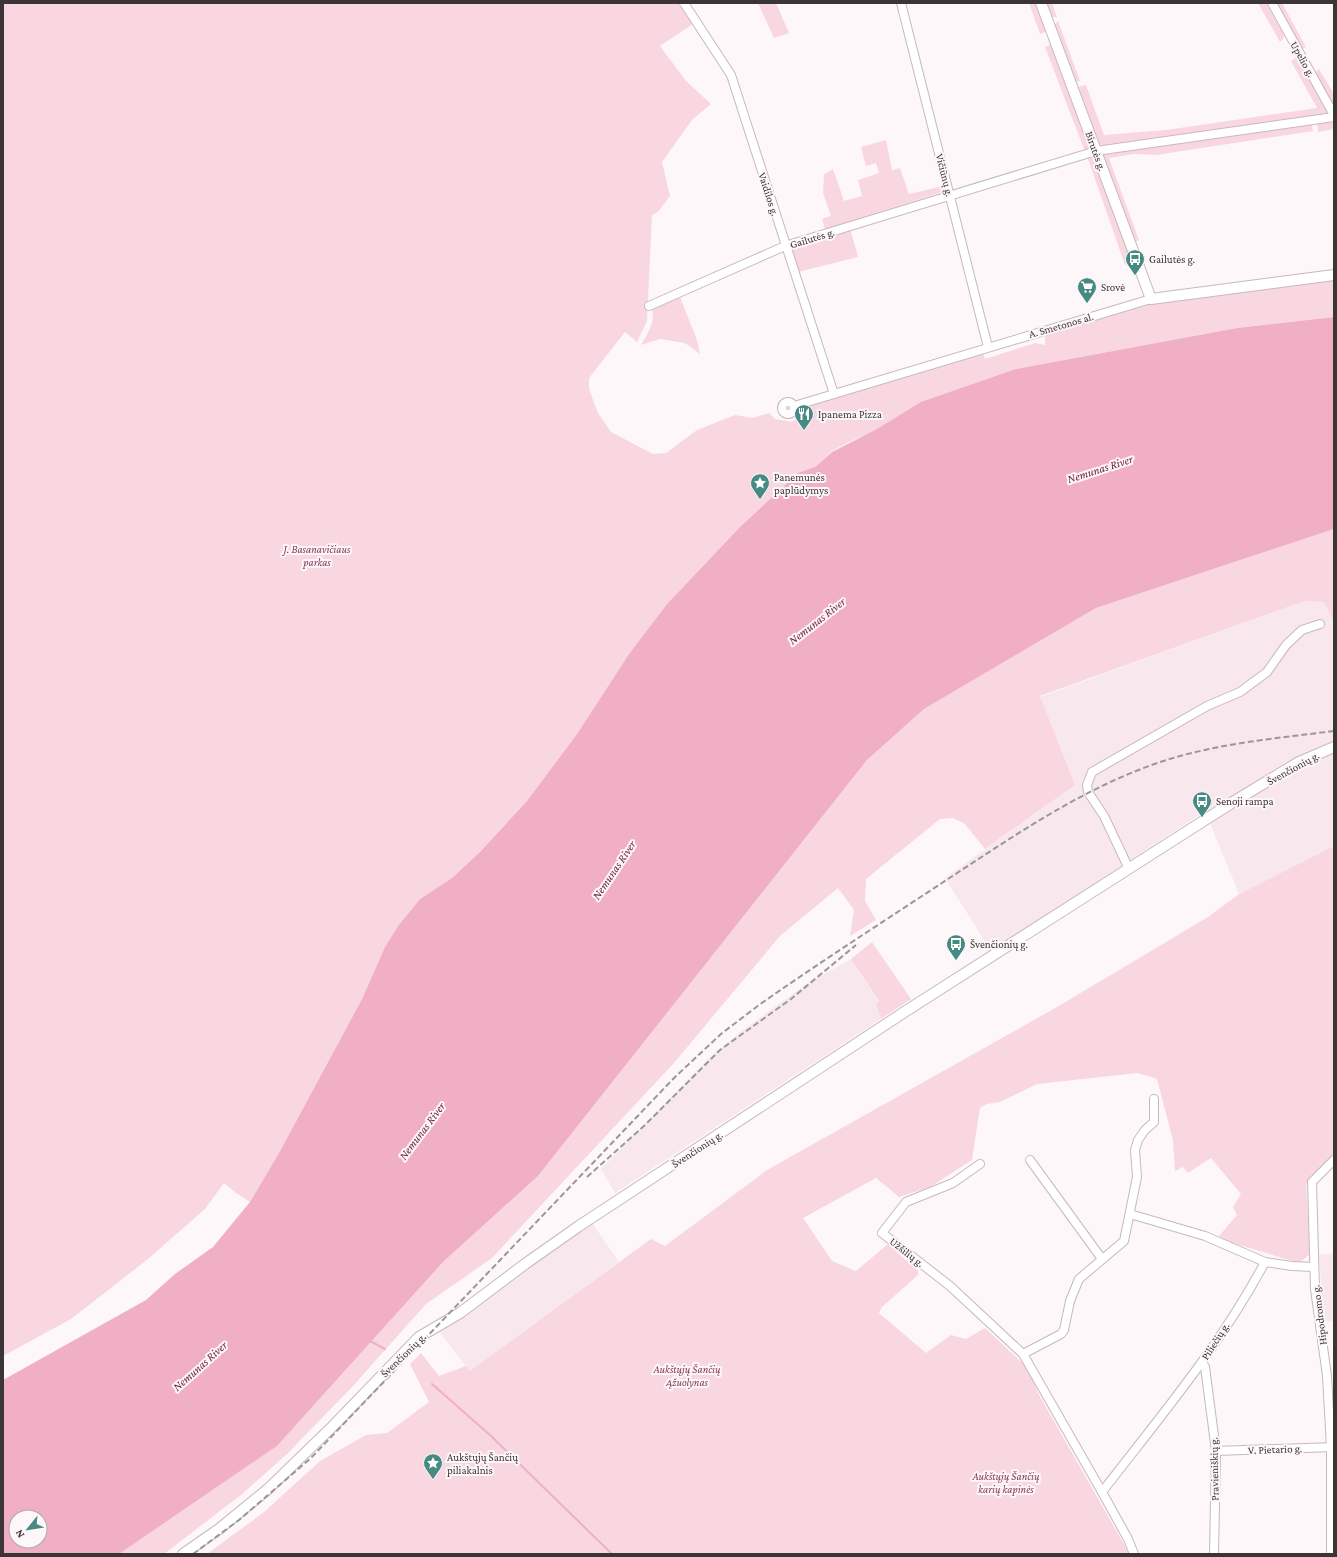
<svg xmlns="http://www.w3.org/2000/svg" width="1337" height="1557" font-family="'Crimson Pro',serif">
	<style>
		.built { fill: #f8e8ed }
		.green { fill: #f9d7e1 }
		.water { fill: #f0afc5; fill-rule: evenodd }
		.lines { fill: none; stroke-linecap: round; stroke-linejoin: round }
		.stream { stroke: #f0afc5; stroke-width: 2 }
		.minor-casing { stroke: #c8b8bc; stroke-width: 10 }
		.tertiary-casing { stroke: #c8b8bc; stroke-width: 12 }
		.minor { stroke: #fff; stroke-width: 8 }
		.tertiary { stroke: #fff; stroke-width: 10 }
		.rail { stroke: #9c9698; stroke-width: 2; stroke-dasharray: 6 3; stroke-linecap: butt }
		.labels { text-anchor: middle; stroke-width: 4; stroke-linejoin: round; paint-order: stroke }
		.street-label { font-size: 11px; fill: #3b3537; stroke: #fef7f9 }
		.poi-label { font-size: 11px; fill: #3b3537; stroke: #fef7f9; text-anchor: start }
		.park-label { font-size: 11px; font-style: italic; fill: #843857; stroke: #fef7f9 }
		.water-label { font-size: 12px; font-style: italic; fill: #702645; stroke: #fef7f9 }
	</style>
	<rect width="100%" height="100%" fill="#fef7f9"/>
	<g class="built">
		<polygon points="1305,601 1324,602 1334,622 1334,846 1239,894 1205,811 991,951 945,878 1075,785 1040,697"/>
		<polygon points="851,959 879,1002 876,1005 881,1019 615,1193 601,1169 707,1060 739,1033 808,983"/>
		<polygon points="591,1221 619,1262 470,1372 438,1330"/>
		<polygon points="1334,1253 1334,1321 1324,1322 1319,1255"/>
	</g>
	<g class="green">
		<polygon points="3,3 678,3 693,24 660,46 686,81 711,104 692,120 662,162 670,196 658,212 652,215 647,321 637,342 625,332 589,378 589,389 598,413 611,432 653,454 666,453 697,430 735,415 753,418 769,413 775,419 792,422 807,412 806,407 983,352 985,359 1035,343 1045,345 1045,334 1155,303 1334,279 1334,317 1237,328 1016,369 849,442 832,451 815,467 786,484 740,527 667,604 629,654 577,734 527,801 480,852 452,878 420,899 398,926 385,947 362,999 279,1153 250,1202 236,1193 224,1183 205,1209 148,1259 71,1319 3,1356"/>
		<polygon points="758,3 776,3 789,33 774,38"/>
		<polygon points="1029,3 1037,3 1048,31 1040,34"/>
		<polygon points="1044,3 1052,3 1057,17 1050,17"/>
		<polygon points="1258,3 1266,3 1283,33 1284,38 1280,42"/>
		<polygon points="1276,3 1282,3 1306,47 1302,49"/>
		<polygon points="1058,21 1080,81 1074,82 1053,26"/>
		<polygon points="1052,44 1091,149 1085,152 1045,47"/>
		<polygon points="1297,57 1327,112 1325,115 1100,148 1076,89 1080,86 1086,85 1104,135 1166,130 1317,108 1291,61"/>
		<polygon points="1319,69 1334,94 1334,106 1315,72"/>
		<polygon points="1334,120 1334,129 1318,132 1317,123"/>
		<polygon points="1312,123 1313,131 1156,155 1135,154 1109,158 1139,240 1134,243 1102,156 1103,154"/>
		<polygon points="886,140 892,170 900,168 909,194 943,186 942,192 825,229 822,219 831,216 823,193 824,174 833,169 844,201 862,196 858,180 879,173 876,163 866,166 861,147"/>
		<polygon points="1093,155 1132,260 1125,265 1087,156"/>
		<polygon points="850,228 858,257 798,272 791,253 791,247"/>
		<path d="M680 297 697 340 700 354 685 343 660 339 641 345C649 331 655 323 652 308Z"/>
		<polygon points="1334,529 1334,622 1324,602 1305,601 1040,696 1075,785 985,849 965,824 953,818 940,819 866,879 865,901 876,920 850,936 854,910 838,888 780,936 674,1063 492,1258 426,1304 353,1386 288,1453 241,1495 164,1554 119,1554 277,1446 443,1262 538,1176 867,760 924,709 1096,608"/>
		<polygon points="1334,846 1334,1156 1306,1184 1310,1254 1299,1263 1226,1241 1219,1236 1237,1215 1233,1207 1241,1194 1211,1158 1188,1173 1183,1167 1175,1171 1173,1141 1157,1079 1138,1073 1037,1084 1000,1102 987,1104 980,1108 972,1160 930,1187 899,1197 876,1178 803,1218 832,1261 856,1271 888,1244 918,1271 918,1275 882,1307 879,1313 926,1353 951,1335 966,1339 985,1328 1029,1369 1038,1393 1129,1553 207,1554 264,1512 320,1461 366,1435 387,1433 429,1402 410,1364 421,1353 439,1376 466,1366 470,1371 651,1239 665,1246 767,1170 1057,1007 1208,917 1239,894"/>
		<polygon points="872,942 911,999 881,1019 876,1005 879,1001 851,959"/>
	</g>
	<path class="water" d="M1334 317V529L1096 608 924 709 867 760 538 1176 443 1262 277 1446 119 1554H3V1380L146 1300 175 1274 213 1247 250 1202 279 1153 362 999 385 947 398 926 420 899 452 878 480 852 527 801 577 734 629 654 667 604 740 527 798 473 815 467 832 452 877 429 921 402 1016 369 1237 328ZM16 1517H40V1541H16Z"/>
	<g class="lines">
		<g class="stream">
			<polyline points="370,1341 385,1349"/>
			<polyline points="432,1384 491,1436 612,1554"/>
		</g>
		<g class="minor-casing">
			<g id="minor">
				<polyline points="684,3 731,75 834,394"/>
				<polyline points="901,3 988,347"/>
				<polyline points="1272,3 1334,115"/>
				<polyline points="649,306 785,246 1096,151 1334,117"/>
				<circle cx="788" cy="408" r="6"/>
				<polyline points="794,406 1151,299"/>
				<polyline points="1129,869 1104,816 1088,792 1087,785 1092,772 1207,706 1240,692 1267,672 1286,645 1302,630 1320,624"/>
				<polyline points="1030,1160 1102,1259"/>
				<polyline points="980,1164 953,1183 906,1202 882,1233 950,1286 1023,1354 1102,1492"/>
				<polyline points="1130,1214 1205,1236 1265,1262 1292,1266 1314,1267"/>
				<polyline points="1023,1354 1061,1334 1064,1330 1070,1301 1079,1279 1124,1241 1137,1177 1135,1150 1138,1140 1145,1130 1154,1122 1154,1099"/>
				<polyline points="1202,1362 1205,1367 1216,1451 1214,1554"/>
				<polyline points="1216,1451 1334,1447"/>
				<path d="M1134 1554 1128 1539 1102 1492C1159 1418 1221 1345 1265 1262"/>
				<polyline points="1331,1554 1331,1447 1327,1376 1315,1289 1312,1182 1334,1160"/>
			</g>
		</g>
		<g class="tertiary-casing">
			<g id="tertiary">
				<polyline points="1041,3 1151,299 1334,275"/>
				<polyline points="183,1554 219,1529 268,1489 334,1425 419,1337 460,1313 525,1264 579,1226 906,1011 1233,802 1299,762 1334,747"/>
			</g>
		</g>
		<use href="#minor" class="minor"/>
		<use href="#tertiary" class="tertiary"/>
		<g class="rail">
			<polyline points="587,1177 645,1125 720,1050 791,999 856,945"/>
			<path d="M193 1554 239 1520 311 1458 674 1078 721 1034 759 1005C823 960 889 918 954 875 1017 834 1078 792 1149 766 1208 744 1272 739 1334 731"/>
		</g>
	</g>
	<defs>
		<g id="bus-pin" transform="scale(1)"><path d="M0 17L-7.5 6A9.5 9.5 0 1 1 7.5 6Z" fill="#458b83" stroke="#fef7f9"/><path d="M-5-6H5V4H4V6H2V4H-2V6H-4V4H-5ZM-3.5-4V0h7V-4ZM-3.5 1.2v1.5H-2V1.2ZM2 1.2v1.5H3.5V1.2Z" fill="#fff"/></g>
		<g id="supermarket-pin" transform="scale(1)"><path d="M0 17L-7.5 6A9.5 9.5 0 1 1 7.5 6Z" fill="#458b83" stroke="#fef7f9"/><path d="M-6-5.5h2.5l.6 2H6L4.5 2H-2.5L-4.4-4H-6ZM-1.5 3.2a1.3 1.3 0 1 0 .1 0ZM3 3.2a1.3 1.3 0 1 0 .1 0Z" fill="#fff"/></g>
		<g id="restaurant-pin" transform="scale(1)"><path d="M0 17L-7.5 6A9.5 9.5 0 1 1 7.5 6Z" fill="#458b83" stroke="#fef7f9"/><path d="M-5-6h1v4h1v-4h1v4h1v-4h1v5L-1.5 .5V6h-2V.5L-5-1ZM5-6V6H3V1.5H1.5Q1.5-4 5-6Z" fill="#fff"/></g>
		<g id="sight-pin" transform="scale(1)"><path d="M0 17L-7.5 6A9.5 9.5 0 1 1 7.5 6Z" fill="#458b83" stroke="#fef7f9"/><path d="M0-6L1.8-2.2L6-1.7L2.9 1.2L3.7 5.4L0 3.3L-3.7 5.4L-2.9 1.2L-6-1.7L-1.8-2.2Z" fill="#fff"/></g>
	</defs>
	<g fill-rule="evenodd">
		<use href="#bus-pin" x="1135" y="259"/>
		<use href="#supermarket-pin" x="1087" y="287"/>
		<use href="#restaurant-pin" x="804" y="414"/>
		<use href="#sight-pin" x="760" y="483"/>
		<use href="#bus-pin" x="1202" y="801"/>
		<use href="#bus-pin" x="956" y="944"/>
		<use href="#sight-pin" x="433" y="1463"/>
	</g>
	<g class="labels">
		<g class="street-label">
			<text transform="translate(1303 59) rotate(61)" y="4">Upelio g.</text>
			<text transform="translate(1096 151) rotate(70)" y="4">Birutės g.</text>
			<text transform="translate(945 175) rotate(76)" y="4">Vičiūnų g.</text>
			<text transform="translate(769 194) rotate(72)" y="4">Vaidilos g.</text>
			<text transform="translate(812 238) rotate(-17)" y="4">Gailutės g.</text>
			<text transform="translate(1061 325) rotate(-16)" y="4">A. Smetonos al.</text>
			<text transform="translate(1293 768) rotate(-29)" y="4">Švenčionių g.</text>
			<text transform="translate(697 1149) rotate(-33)" y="4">Švenčionių g.</text>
			<text transform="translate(907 1252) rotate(38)" y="4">Užšilių g.</text>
			<text transform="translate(1319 1315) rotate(-97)" y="4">Hipodromo g.</text>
			<text transform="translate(1215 1341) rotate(-57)" y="4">Piliečių g.</text>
			<text transform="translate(403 1355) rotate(-44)" y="4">Švenčionių g.</text>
			<text transform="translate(1275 1449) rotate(-2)" y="4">V. Pietario g.</text>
			<text transform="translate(1214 1469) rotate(-91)" y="4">Pravieniškių g.</text>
		</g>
		<g class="poi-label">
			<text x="1149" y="263">Gailutės g.</text>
			<text x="1101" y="291">Srovė</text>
			<text x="818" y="418">Ipanema Pizza</text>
			<text x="774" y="481">Panemunės<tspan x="774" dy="13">paplūdymys</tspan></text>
			<text x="1216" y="805">Senoji rampa</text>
			<text x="970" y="948">Švenčionių g.</text>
			<text x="447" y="1461">Aukštųjų Šančių<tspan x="447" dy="13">piliakalnis</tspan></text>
		</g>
		<g class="park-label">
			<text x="317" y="553">J. Basanavičiaus<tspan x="317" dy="13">parkas</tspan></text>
			<text x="687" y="1373">Aukštųjų Šančių<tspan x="687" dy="13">Ąžuolynas</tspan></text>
			<text x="1006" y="1480">Aukštųjų Šančių<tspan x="1006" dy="13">karių kapinės</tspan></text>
		</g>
		<g class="water-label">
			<text transform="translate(1100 469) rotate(-18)" y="4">Nemunas River</text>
			<text transform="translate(817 621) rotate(-38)" y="4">Nemunas River</text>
			<text transform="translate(614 870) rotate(-56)" y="4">Nemunas River</text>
			<text transform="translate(422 1131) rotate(-53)" y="4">Nemunas River</text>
			<text transform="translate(200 1366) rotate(-42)" y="4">Nemunas River</text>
		</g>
	</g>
	<rect width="1337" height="1557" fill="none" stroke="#3b3537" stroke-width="8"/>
	<g transform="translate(28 1529) rotate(240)"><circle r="19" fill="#fef7f9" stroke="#b0a9ab"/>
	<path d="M0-3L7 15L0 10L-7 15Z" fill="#458b83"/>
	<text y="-6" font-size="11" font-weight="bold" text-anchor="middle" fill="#3b3537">N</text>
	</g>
</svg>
